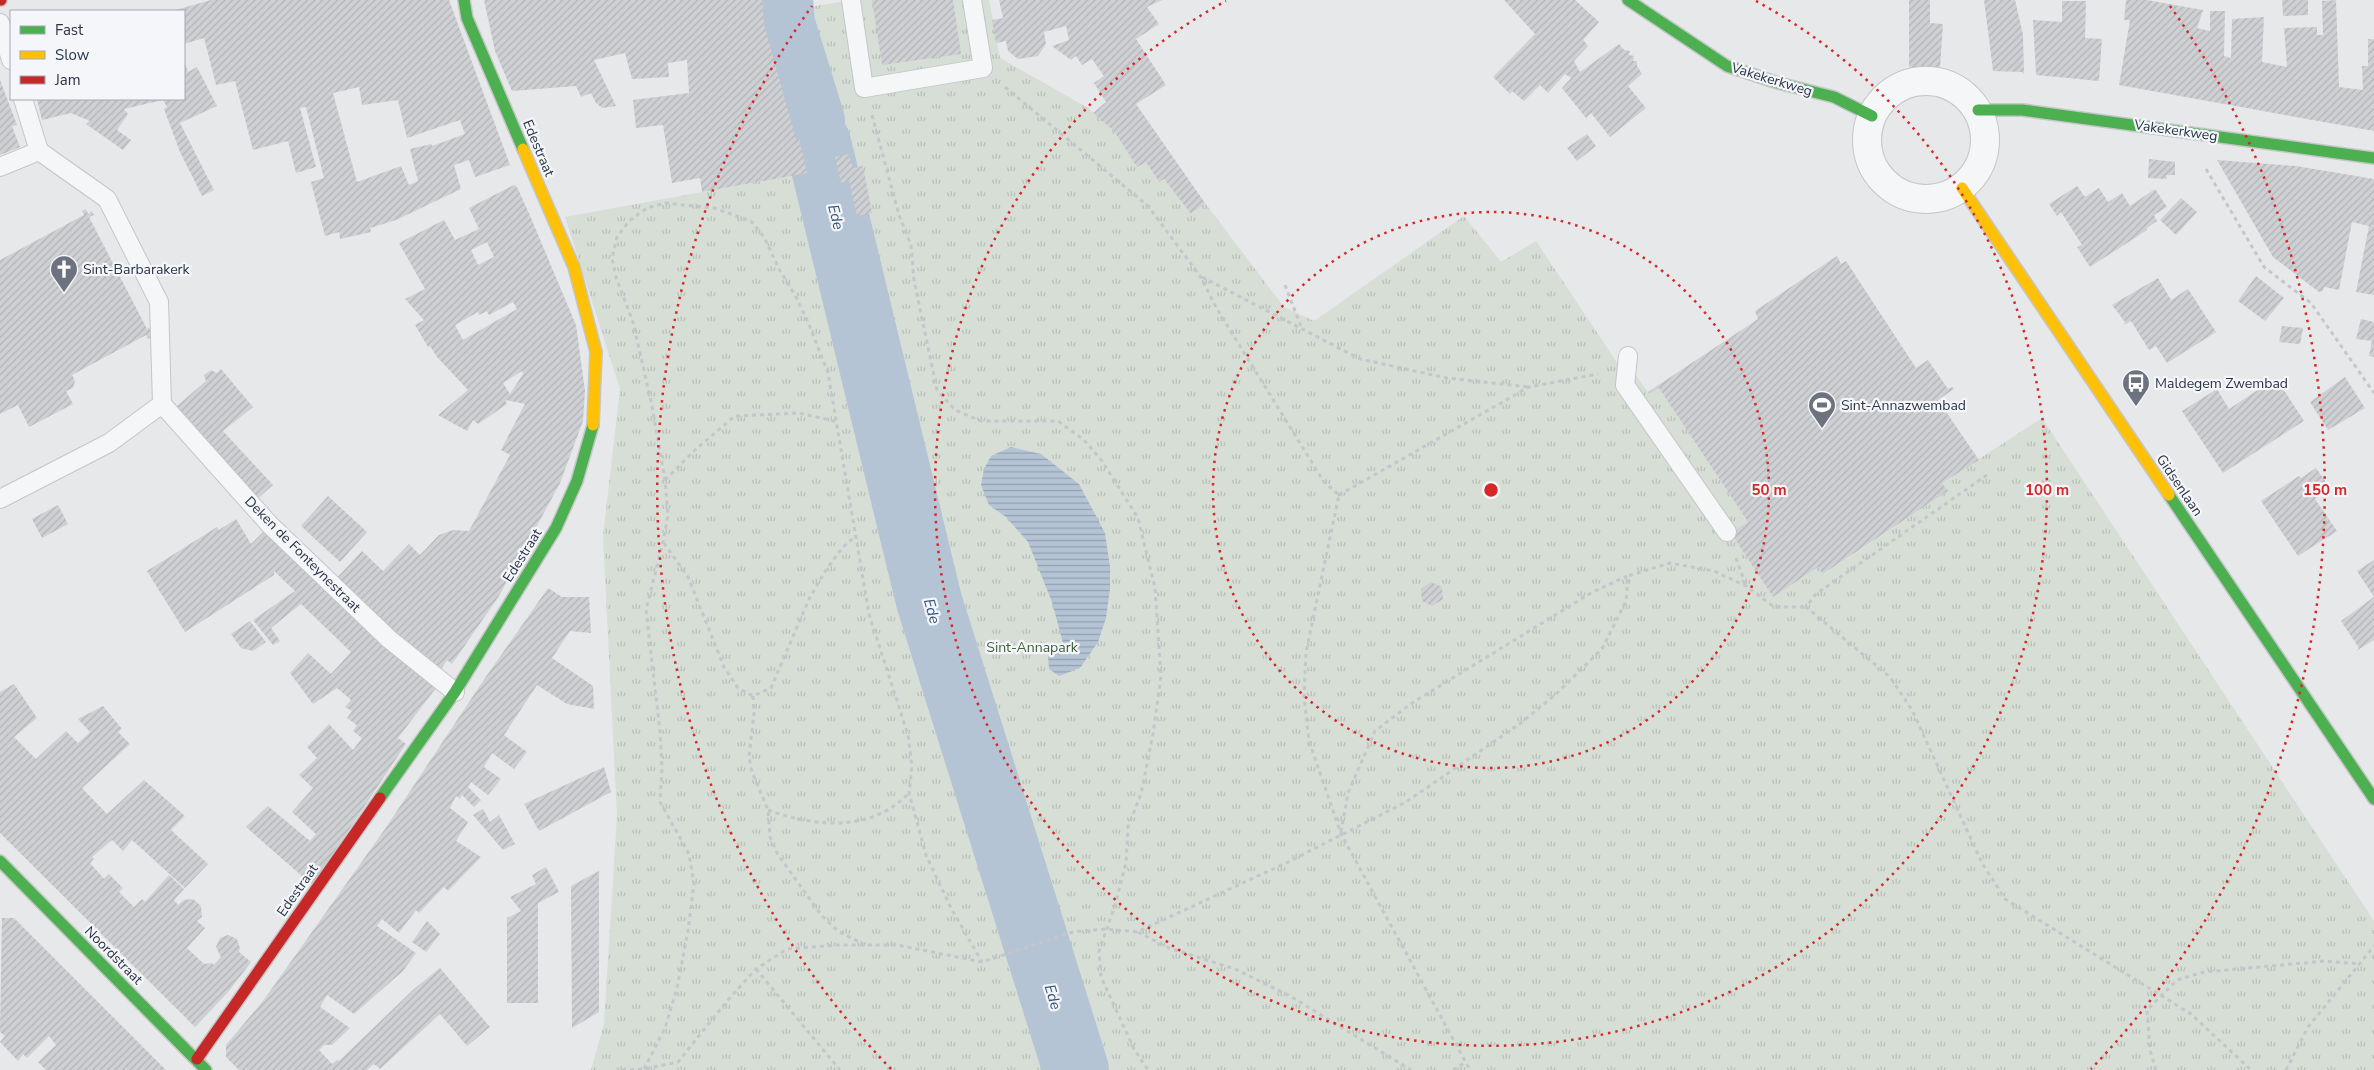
<svg xmlns="http://www.w3.org/2000/svg" width="2374" height="1070" font-family="'Nunito Sans',sans-serif">
	<style>
		.grass { fill: url(#grass-tufts) }
		.water { fill: url(#water-rules) }
		.lines { fill: none; stroke-linecap: round; stroke-linejoin: round }
		.river { stroke: #b4c4d5; stroke-width: 66 }
		.building { fill: url(#building-hatch); fill-rule: evenodd }
		.lane-casing { stroke: #c4c6c8; stroke-width: 20 }
		.street-casing { stroke: #c4c6c8; stroke-width: 30 }
		.fast-casing { stroke: #c4c6c8; stroke-width: 14 }
		.slow-casing { stroke: #c4c6c8; stroke-width: 14 }
		.jam-casing { stroke: #c4c6c8; stroke-width: 14 }
		.path { stroke: #c5c6ca; stroke-width: 3; stroke-dasharray: 4 4; stroke-linecap: butt }
		.lane { stroke: #f5f6f7; stroke-width: 18 }
		.street { stroke: #f5f6f7; stroke-width: 28 }
		.fast { stroke: #4caf50; stroke-width: 11 }
		.slow { stroke: #ffc107; stroke-width: 11 }
		.jam { stroke: #c62828; stroke-width: 11 }
		.ring { fill: none; stroke: #d62828; stroke-width: 2.5; stroke-dasharray: 2.5 5 }
		.labels { text-anchor: middle; stroke-width: 4.5; stroke-linejoin: round; paint-order: stroke }
		.street-label { font-size: 14px; fill: #2b3445; stroke: #f4f6f9 }
		.poi-label { font-size: 14px; fill: #2b3445; stroke: #f4f6f9; text-anchor: start }
		.park-label { font-size: 14px; fill: #3f6138; stroke: #f4f6f9 }
		.water-label { font-size: 15px; font-style: italic; fill: #34527a; stroke: #f4f6f9 }
		.centre { fill: #d62828; stroke: #f4f6f9; stroke-width: 2.5 }
		.ring-label { font-size: 15px; text-anchor: middle; font-weight: bold; fill: #d62828; stroke: #f4f6f9; stroke-width: 4.5; stroke-linejoin: round; paint-order: stroke }
	</style>
	<defs>
		<pattern id="grass-tufts" width="24" height="20" patternUnits="userSpaceOnUse" patternTransform="scale(1.25)"><rect width="24" height="20" fill="#d6ded6"/><path d="M3 7l-1-3M5 7V3M7 7l1-3M15 17l-1-3M17 17v-4M19 17l1-3" fill="none" stroke="#b8bfb9"/></pattern>
		<pattern id="water-rules" width="6" height="5" patternUnits="userSpaceOnUse" patternTransform="scale(1.25)"><rect width="6" height="5" fill="#b4c4d5"/><path d="M0 2.5h6" fill="none" stroke="#93a0af"/></pattern>
		<pattern id="building-hatch" width="6" height="6" patternUnits="userSpaceOnUse" patternTransform="scale(1.25)"><rect width="6" height="6" fill="#ced0d3"/><path d="M-1 1l2-2M0 6l6-6M5 7l2-2" fill="none" stroke="#b1b3b6"/></pattern>
	</defs>
	<rect width="100%" height="100%" fill="#e6e8ea"/>
	<polygon class="grass" points="762,0 803,0 803,8 852,0 989,0 1000,58 1088,108 1114,131 1137,167 1146,162 1159,182 1164,179 1191,214 1205,203 1284,307 1314,321 1464,216 1501,262 1536,241 1628,379 1635,374 1649,394 1659,388 1748,522 1731,533 1773,597 1818,567 1824,574 1947,492 1942,483 2042,418 2374,921 2374,1070 591,1070 604,1024 617,816 603,536 620,389 565,217 806,173 799,139 796,139 764,24"/>
	<polygon class="water" points="1011,447 1041,454 1079,484 1105,533 1110,567 1110,589 1106,618 1098,642 1080,668 1059,676 1049,669 1048,656 1063,643 1052,602 1028,542 1006,517 989,505 981,485 984,469 991,456"/>
	<g class="lines">
		<g class="river">
			<polyline points="780,0 782,24 812,121"/>
			<polyline points="818,143 929,601 1076,1070"/>
		</g>
	</g>
	<g class="building">
		<path d="M211 0H449L510 165 475 177 469 160 454 165 461 189 396 220 370 228 371 232 340 239 339 232 325 236 311 182 324 178 306 107 300 108 316 167 296 173 288 141 253 150 235 81 216 85 204 38 184 44V11H172ZM359 87 362 105 398 100 407 138 460 120 465 134 432 146 431 144 410 149 418 181 409 185 401 166 357 182 333 93Z"/>
		<polygon points="484,0 762,0 764,24 796,139 799,139 807,173 702,192 700,178 672,183 663,125 636,128 633,100 689,93 687,60 668,63 669,77 632,79 625,53 594,60 616,106 602,108 596,103 591,93 581,97 576,86 512,91 495,51"/>
		<polygon points="872,0 953,0 961,54 882,65"/>
		<polygon points="999,0 1162,0 1147,7 1159,24 1136,39 1166,85 1136,104 1205,203 1191,214 1164,179 1159,182 1146,162 1137,167 1114,131 1093,113 1106,102 1094,83 1104,76 1092,59 1082,65 1076,56 1071,60 1052,46 1069,40 1066,26 1044,32 1046,44 1038,56 1018,59 1008,51 1006,41 996,43 992,20 1003,18"/>
		<polygon points="1504,0 1575,0 1599,22 1583,40 1588,46 1574,61 1580,72 1619,44 1624,50 1630,51 1629,55 1634,56 1633,61 1637,61 1637,66 1642,74 1628,86 1646,108 1610,137 1591,113 1586,118 1562,88 1571,78 1565,74 1548,93 1540,85 1524,101 1512,91 1510,94 1493,77 1535,34"/>
		<polygon points="1909,0 1930,0 1930,23 1943,24 1940,68 1909,67"/>
		<polygon points="1984,0 2015,0 2023,35 2024,74 2022,72 1993,71"/>
		<polygon points="2126,0 2147,0 2203,10 2197,28 2210,31 2210,11 2225,11 2224,56 2231,58 2232,19 2264,17 2262,62 2287,67 2284,28 2317,27 2317,35 2323,35 2322,1 2336,0 2339,87 2363,90 2362,66 2368,66 2368,39 2374,39 2374,131 2119,85 2130,20 2124,20"/>
		<polygon points="2282,0 2308,0 2308,15 2283,16"/>
		<polygon points="2062,1 2086,1 2085,38 2102,39 2099,81 2036,75 2033,20 2062,22"/>
		<polygon points="184,60 188,72 197,67 217,106 180,123 214,190 202,196 180,152 164,109 167,107 163,100 124,109 128,114 117,130 131,140 123,150 86,124 90,121 71,113 42,120 37,99 184,99"/>
		<polygon points="0,80 17,125 12,126 20,147 0,155"/>
		<polygon points="1587,134 1596,146 1577,161 1567,148"/>
		<polygon points="849,154 853,168 863,166 872,213 857,216 849,181 841,183 835,157"/>
		<polygon points="2149,159 2175,162 2175,175 2166,175 2167,179 2148,178"/>
		<polygon points="2217,160 2296,166 2374,179 2374,295 2356,292 2369,226 2352,222 2339,290 2324,287 2323,291 2319,292 2273,257"/>
		<path d="M514 185 517 187 531 218 576 325 585 391 583 421 560 483 499 596 452 664 447 660 440 671 335 580 362 551 383 571 409 544 420 555 439 535 453 530 469 531 510 455 501 450 525 404 505 400 507 404 478 424 473 420 467 431 438 415 468 390 437 357 430 346 428 347 415 325 424 320 405 299 425 289 399 243 444 220 455 240 479 229 469 208ZM487 242 494 257 478 265 471 250ZM513 302 517 309 463 340 455 325 478 312 479 315 487 311 489 315ZM522 371 523 374 510 394 503 383Z"/>
		<polygon points="2077,186 2085,197 2099,188 2108,202 2122,193 2130,206 2155,189 2167,207 2154,215 2157,221 2147,228 2147,230 2090,267 2077,247 2082,245 2061,212 2057,216 2049,204"/>
		<polygon points="2181,198 2197,212 2176,235 2160,220"/>
		<polygon points="86,209 88,214 92,211 94,215 89,217 147,329 151,327 153,331 149,333 151,337 148,339 146,335 72,375 75,381 73,388 66,391 73,404 29,427 18,405 0,414 0,260 84,215 82,211"/>
		<polygon points="1837,256 1841,264 1846,261 1916,368 1928,360 1948,389 1952,387 1954,389 1938,400 1979,460 1942,483 1948,491 1823,574 1818,567 1773,597 1731,533 1748,522 1659,388 1649,394 1648,392 1758,319 1755,311"/>
		<polygon points="2256,276 2284,298 2265,321 2238,301"/>
		<polygon points="2158,278 2171,300 2188,289 2216,332 2167,363 2156,346 2149,350 2131,321 2124,325 2125,322 2112,305"/>
		<polygon points="2361,319 2374,322 2374,357 2369,356 2372,341 2356,339"/>
		<polygon points="2282,326 2303,328 2300,344 2279,342"/>
		<polygon points="221,369 253,407 223,431 273,485 256,500 177,406 206,381 204,375 211,370 217,373"/>
		<polygon points="2345,377 2365,408 2328,430 2310,402"/>
		<polygon points="2276,378 2304,421 2223,473 2182,411 2217,389 2229,409"/>
		<polygon points="2316,468 2330,488 2315,499 2337,531 2298,556 2261,501 2299,476 2301,478"/>
		<polygon points="328,496 367,532 340,562 301,526"/>
		<polygon points="58,505 68,524 42,538 32,519"/>
		<polygon points="236,519 251,544 265,530 396,656 436,688 398,738 406,744 312,885 246,827 268,806 310,841 316,834 292,812 313,788 299,775 317,758 307,747 329,724 353,750 362,738 353,731 357,725 347,718 352,711 345,707 351,700 337,688 313,704 290,673 308,653 331,674 351,652 301,604 271,628 280,641 273,645 253,620 295,591 274,571 274,575 185,632 147,571 217,527 219,530"/>
		<polygon points="2374,560 2374,640 2356,651 2359,648 2341,621 2374,597 2357,571"/>
		<polygon points="1431,582 1442,587 1443,599 1432,606 1422,601 1421,589"/>
		<polygon points="548,588 562,597 589,597 591,633 570,631 552,658 593,686 594,709 567,704 537,685 504,735 527,752 514,769 492,753 484,767 501,779 488,795 471,782 468,787 481,800 474,807 462,795 460,799 456,796 450,808 468,822 456,841 481,857 448,891 444,887 419,913 416,910 399,933 382,919 377,926 416,953 403,971 354,1014 327,995 320,1007 350,1028 332,1045 324,1045 319,1050 332,1064 337,1060 339,1061 415,988 440,968 490,1027 467,1046 440,1014 380,1069 374,1064 367,1070 239,1070 226,1057 226,1045 263,1001 385,829 483,681"/>
		<polygon points="250,621 266,642 253,651 241,648 231,634"/>
		<polygon points="14,684 37,718 14,737 36,759 66,731 78,743 90,732 78,719 103,706 122,729 118,732 130,744 82,788 107,814 144,780 185,816 171,830 208,864 185,888 132,840 123,851 112,840 92,857 94,859 90,863 104,879 109,874 123,888 119,892 134,907 142,899 145,902 169,875 184,889 174,900 178,905 184,900 193,899 201,906 202,917 197,921 205,928 187,948 204,964 212,963 214,965 221,957 216,947 220,938 228,935 237,939 240,948 239,952 251,962 229,991 195,1027 0,833 0,692"/>
		<polygon points="604,767 611,792 539,831 524,804"/>
		<polygon points="483,809 490,822 499,815 515,844 503,850 473,815"/>
		<polygon points="546,867 559,892 538,903 538,1003 507,1003 507,918 521,911 510,897 536,884 532,875"/>
		<polygon points="599,871 599,1012 572,1028 571,886"/>
		<polygon points="2,918 14,918 166,1070 46,1070 38,1062 56,1045 49,1036 27,1058 23,1054 18,1061 0,1042 5,1036 0,1032"/>
		<polygon points="427,921 440,934 426,952 412,942"/>
	</g>
	<g class="lines">
		<g class="lane-casing">
			<g id="lane">
				<polyline points="851,0 864,88 983,68 972,0"/>
				<polyline points="0,23 11,60"/>
				<polyline points="0,167 39,151"/>
				<polyline points="1628,356 1625,385 1727,532"/>
				<polyline points="162,404 270,525 389,639 455,692"/>
				<polyline points="0,499 109,443 162,404 159,302 107,199 39,151 23,99"/>
			</g>
		</g>
		<g class="street-casing">
			<circle id="street" cx="1926" cy="140" r="59"/>
		</g>
		<g class="fast-casing">
			<g id="fast">
				<polyline points="464,0 467,18 523,149"/>
				<polyline points="1628,0 1727,66 1778,83 1834,97 1872,116"/>
				<polyline points="1978,110 2022,110 2374,158"/>
				<polyline points="2169,495 2374,799"/>
				<polyline points="380,798 455,692 556,528 577,481 593,425"/>
				<polyline points="0,861 206,1070"/>
			</g>
		</g>
		<g class="slow-casing">
			<g id="slow">
				<polyline points="523,149 574,267 596,352 593,425"/>
				<polyline points="1962,188 2169,495"/>
			</g>
		</g>
		<g class="jam-casing">
			<g id="jam">
				<polyline points="0,0 1,0"/>
				<polyline points="197,1059 380,798"/>
			</g>
		</g>
		<g class="path">
			<polyline points="1005,87 1148,206 1200,276 1217,309 1324,482 1339,495 1306,652 1304,697 1309,741 1341,834 1470,1070"/>
			<polyline points="872,115 899,215 911,245 914,280 937,390 955,410 981,421 1058,421 1084,440 1102,461 1138,518 1155,588 1161,676 1153,734 1141,794 1128,827 1126,863 1115,905 1099,951 1101,977 1134,1049 1148,1070"/>
			<polyline points="2206,169 2264,267 2311,303 2374,393"/>
			<polyline points="1202,277 1360,359 1447,378 1529,387"/>
			<polyline points="1285,285 1302,329"/>
			<polyline points="1987,475 1816,594 1806,607 1890,677 1912,710 1982,863 2005,899 2191,1014 2251,1070"/>
			<polyline points="665,480 696,449 735,416 799,413 838,422"/>
			<polyline points="1339,495 1529,387 1598,374"/>
			<polyline points="664,543 688,577 724,667 738,688 753,696 771,688 809,599 826,570 843,547 856,536"/>
			<polyline points="1736,558 1746,586"/>
			<polyline points="753,696 754,713 749,757 752,772 768,810 770,837 778,855 822,916 838,931 863,944"/>
			<path d="M768 810C815 827 871 833 909 793"/>
			<polyline points="1341,832 1348,793 1375,731 1412,703 1591,593 1627,576"/>
			<polyline points="1138,932 1169,948 1235,969 1290,996 1411,1070"/>
			<polyline points="756,969 840,1070"/>
			<polyline points="644,1069 665,1028 677,988 688,931 694,884 689,854 660,802 662,768 660,731 646,610 663,542 668,515 665,480 652,406 633,322 616,277 612,258 617,237 629,221 647,208 665,203 714,208 751,221 764,237 779,269 795,295 808,322 828,373 869,614 908,735 912,766 909,793 926,855 951,908 982,962"/>
			<polyline points="622,1070 644,1069 678,1062 727,1001 756,969 787,949 837,945 897,945 982,962 1073,932 1106,929 1137,932 1288,862 1406,802 1521,723 1556,694 1602,649 1626,601 1628,576 1670,563 1714,571 1746,586 1774,607 1806,607"/>
			<polyline points="1453,1070 1466,1062"/>
			<polyline points="2156,1070 2150,1050 2147,1010 2177,980 2204,972 2325,961 2359,964"/>
			<polyline points="2286,1070 2308,1027 2374,946"/>
		</g>
		<use href="#lane" class="lane"/>
		<use href="#street" class="street"/>
		<use href="#fast" class="fast"/>
		<use href="#slow" class="slow"/>
		<use href="#jam" class="jam"/>
	</g>
	<g class="ring">
		<circle cx="1491" cy="490" r="278"/>
		<path d="M1756 1A556 556 0 1 1 1226 1"/>
		<path d="M891 1069A834 834 0 0 1 812 6M2170 6A834 834 0 0 1 2091 1069"/>
	</g>
	<defs>
		<g id="church-pin" transform="scale(1.4375)"><path d="M0 17L-7.5 6A9.5 9.5 0 1 1 7.5 6Z" fill="#6c737f" stroke="#f4f6f9"/><path d="M-1.2-6h2.4v3.5h3.3v2.4h-3.3V6h-2.4V-.1h-3.3v-2.4h3.3Z" fill="#fff"/></g>
		<g id="bus-pin" transform="scale(1.4375)"><path d="M0 17L-7.5 6A9.5 9.5 0 1 1 7.5 6Z" fill="#6c737f" stroke="#f4f6f9"/><path d="M-5-6H5V4H4V6H2V4H-2V6H-4V4H-5ZM-3.5-4V0h7V-4ZM-3.5 1.2v1.5H-2V1.2ZM2 1.2v1.5H3.5V1.2Z" fill="#fff"/></g>
		<g id="stadium-pin" transform="scale(1.4375)"><path d="M0 17L-7.5 6A9.5 9.5 0 1 1 7.5 6Z" fill="#6c737f" stroke="#f4f6f9"/><path d="M0-5a6.5 5 0 1 0 0 10a6.5 5 0 1 0 0-10ZM-3.5-1.8h7v3.6h-7Z" fill="#fff"/></g>
	</defs>
	<g fill-rule="evenodd">
		<use href="#church-pin" x="64" y="269"/>
		<use href="#bus-pin" x="2136" y="383"/>
		<use href="#stadium-pin" x="1822" y="405"/>
	</g>
	<g class="labels">
		<g class="street-label">
			<text transform="translate(1772 79) rotate(17)" y="5">Vakekerkweg</text>
			<text transform="translate(2176 130) rotate(8)" y="5">Vakekerkweg</text>
			<text transform="translate(539 148) rotate(67)" y="5">Edestraat</text>
			<text transform="translate(2180 485) rotate(56)" y="5">Gidsenlaan</text>
			<text transform="translate(303 554) rotate(45)" y="5">Deken de Fonteynestraat</text>
			<text transform="translate(522 555) rotate(-58)" y="5">Edestraat</text>
			<text transform="translate(297 890) rotate(-55)" y="5">Edestraat</text>
			<text transform="translate(114 955) rotate(45)" y="5">Noordstraat</text>
		</g>
		<g class="poi-label">
			<text x="83" y="274">Sint-Barbarakerk</text>
			<text x="2155" y="388">Maldegem Zwembad</text>
			<text x="1841" y="410">Sint-Annazwembad</text>
		</g>
		<g class="park-label">
			<text x="1032" y="652">Sint-Annapark</text>
		</g>
		<g class="water-label">
			<text transform="translate(836 217) rotate(76)" y="5">Ede</text>
			<text transform="translate(932 611) rotate(74)" y="5">Ede</text>
			<text transform="translate(1053 997) rotate(73)" y="5">Ede</text>
		</g>
	</g>
	<circle cx="1491" cy="490" r="8" class="centre"/>
	<g class="ring-label">
		<text x="1769" y="495">50 m</text>
		<text x="2047" y="495">100 m</text>
		<text x="2325" y="495">150 m</text>
	</g>
	<rect x="10" y="10" width="175" height="90" fill="#f4f6f9" stroke="#a4a8b1"/>
	<rect x="20" y="26" width="25" height="8" fill="#4caf50" stroke="#a4a8b1"/>
	<text x="55" y="35" font-size="15" fill="#2b3445">Fast</text>
	<rect x="20" y="51" width="25" height="8" fill="#ffc107" stroke="#a4a8b1"/>
	<text x="55" y="60" font-size="15" fill="#2b3445">Slow</text>
	<rect x="20" y="76" width="25" height="8" fill="#c62828" stroke="#a4a8b1"/>
	<text x="55" y="85" font-size="15" fill="#2b3445">Jam</text>
</svg>
